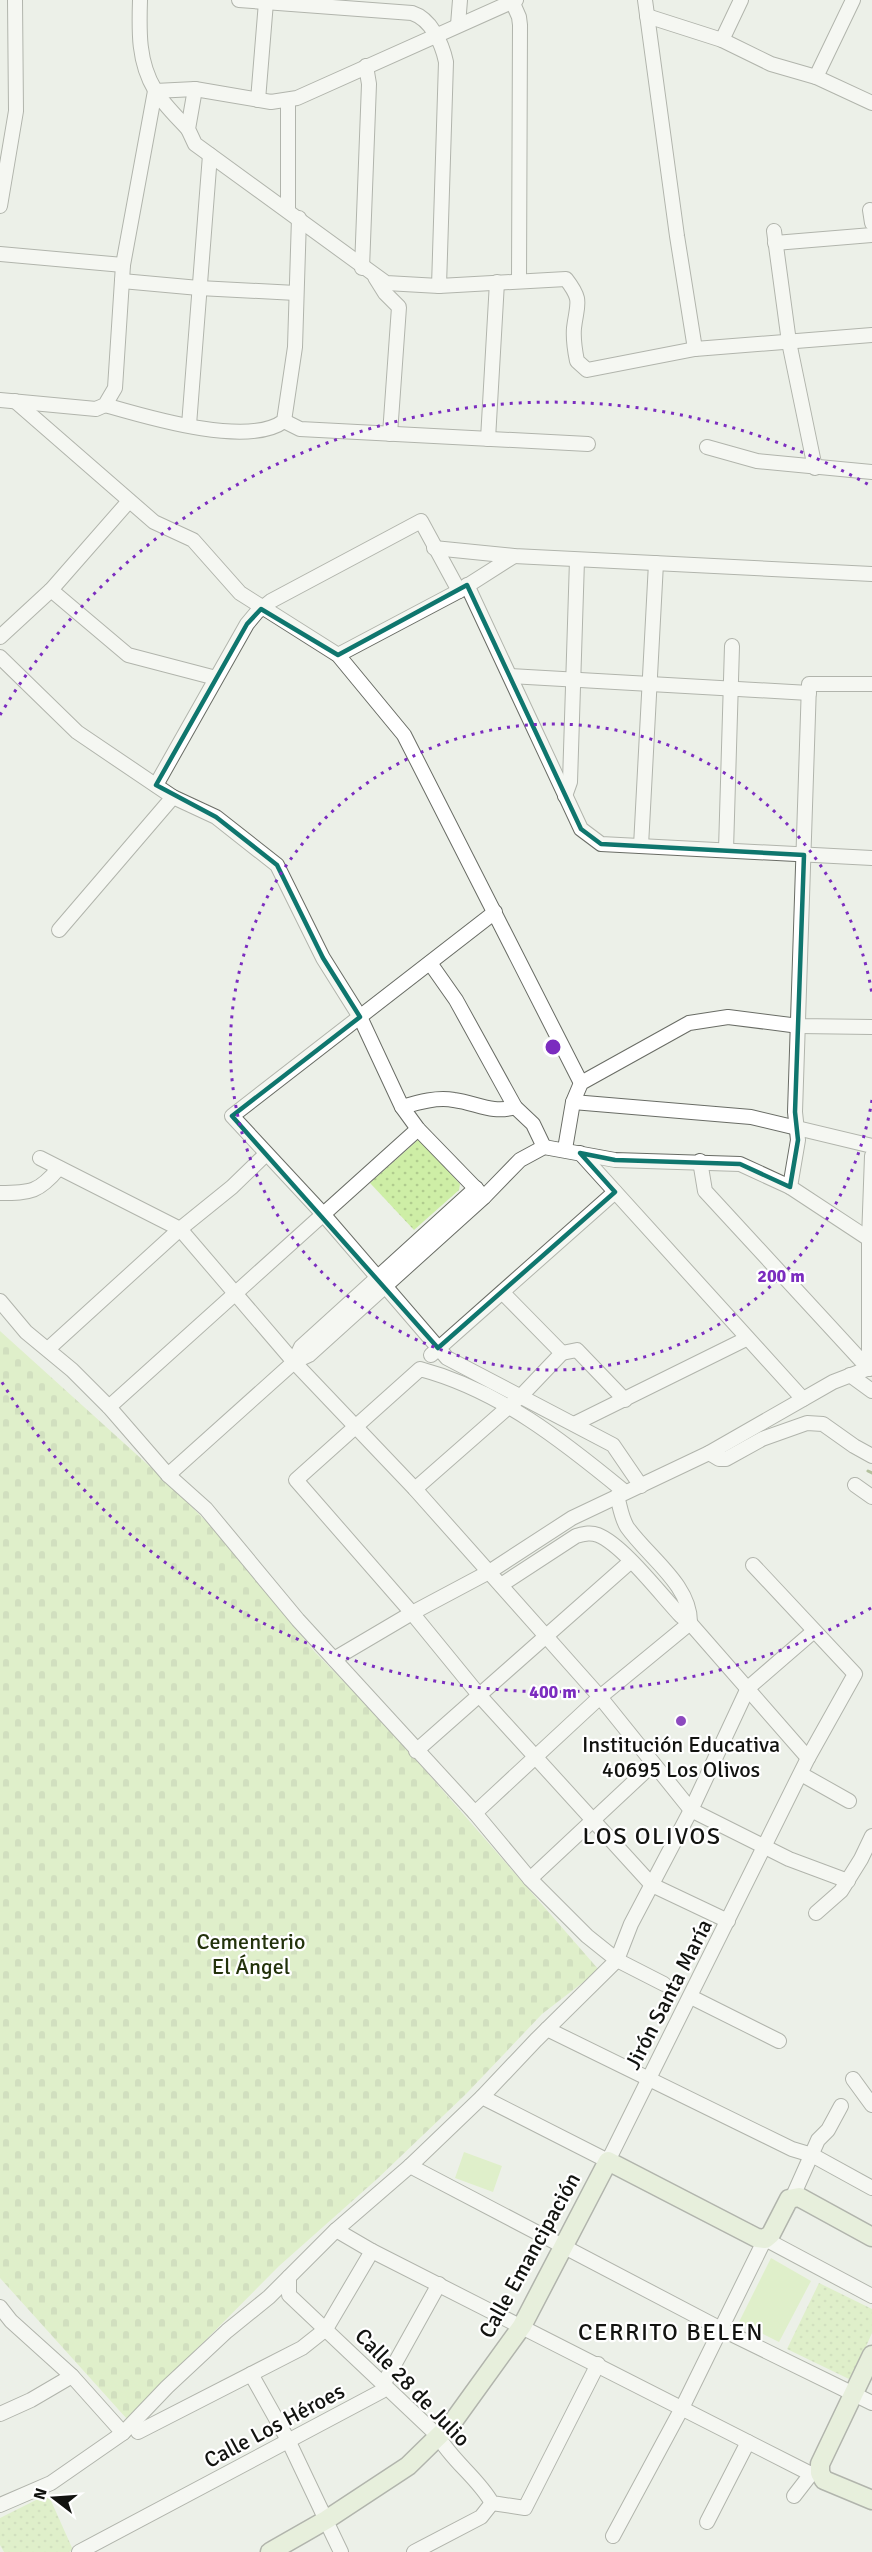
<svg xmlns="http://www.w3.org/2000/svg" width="872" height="2552" font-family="Signika,sans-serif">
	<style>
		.grass { fill: url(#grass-dots) }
		.cemetery { fill: url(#cemetery-stones) }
		.garden { fill: #ceeea6 }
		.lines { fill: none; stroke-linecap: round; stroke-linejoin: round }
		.stream { stroke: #6a8542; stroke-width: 3 }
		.street-casing { stroke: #696c65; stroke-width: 16 }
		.secondary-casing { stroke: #696c65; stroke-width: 21 }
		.street { stroke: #fff; stroke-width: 14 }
		.secondary { stroke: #e0edcf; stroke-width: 18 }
		.marked { fill: none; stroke: #0f766e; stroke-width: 4.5; stroke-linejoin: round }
		.ring { fill: none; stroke: #7b2cbf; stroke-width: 3; stroke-dasharray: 3 6 }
		.poi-dot { fill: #8d4abf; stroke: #fff; stroke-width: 2 }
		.labels { text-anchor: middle; stroke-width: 4.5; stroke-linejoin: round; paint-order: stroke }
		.poi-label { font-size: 22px; fill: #121310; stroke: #fff }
		.park-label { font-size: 22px; fill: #23320b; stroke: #fff }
		.street-label { font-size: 22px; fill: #121310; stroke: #fff }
		.neighbourhood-label { font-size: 24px; letter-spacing: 1.5px; fill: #121310; stroke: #fff }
		.centre { fill: #7b2cbf; stroke: #fff; stroke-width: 3 }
		.ring-label { font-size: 18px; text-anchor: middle; font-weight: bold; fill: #7b2cbf; stroke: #fff; stroke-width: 4.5; stroke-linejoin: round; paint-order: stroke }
	</style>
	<defs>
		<pattern id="grass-dots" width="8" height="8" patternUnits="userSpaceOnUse" patternTransform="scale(1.5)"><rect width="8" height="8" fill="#ceeea6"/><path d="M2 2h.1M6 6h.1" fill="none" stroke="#b0cb8e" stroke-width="1.8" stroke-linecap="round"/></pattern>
		<pattern id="cemetery-stones" width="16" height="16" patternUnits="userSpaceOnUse" patternTransform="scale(1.5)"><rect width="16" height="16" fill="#ceeea6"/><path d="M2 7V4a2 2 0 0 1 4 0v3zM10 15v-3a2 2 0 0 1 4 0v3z" fill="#b0cb8e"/></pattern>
	</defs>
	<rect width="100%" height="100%" fill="#ecf0e8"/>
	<g class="grass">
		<polygon points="419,1139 460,1184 459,1190 414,1230 370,1183"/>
		<polygon points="819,2283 872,2309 872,2333 851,2380 787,2349"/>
		<polygon points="48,2494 73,2550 69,2552 4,2552 0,2545 0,2518"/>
	</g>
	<polygon class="cemetery" points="0,1331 156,1472 208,1523 314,1651 384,1723 599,1970 542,2014 466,2094 377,2179 279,2266 127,2419 0,2278"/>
	<g class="garden">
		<polygon points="464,2152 502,2166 493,2192 455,2178"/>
		<polygon points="771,2258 811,2281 779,2342 739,2322"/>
	</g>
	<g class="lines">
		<polyline class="stream" points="868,1471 872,1473"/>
		<g class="street-casing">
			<g id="street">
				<path d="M140 0C139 31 138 62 155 90 163 104 177 117 188 129"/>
				<path d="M239 0 412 13C431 19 442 43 446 62L439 286"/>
				<polyline points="645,0 677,236 695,349"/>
				<polyline points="512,1 519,17 520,25 519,281"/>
				<polyline points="647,16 722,40 771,64 816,77 872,103"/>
				<polyline points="458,25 460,0"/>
				<polyline points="722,40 741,0"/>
				<polyline points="816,77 853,0"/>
				<path d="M195 89 188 129 195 144 386 283 439 286 566 279C583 301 577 303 574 328 573 339 575 351 577 361L587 370 695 349 872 335"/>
				<polyline points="258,100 266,2"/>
				<polyline points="0,206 16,111 15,0"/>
				<polyline points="288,210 288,100"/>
				<polyline points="870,210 872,223"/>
				<polyline points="774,231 789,342 815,468"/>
				<polyline points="775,243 872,235"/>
				<polyline points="0,254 123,265"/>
				<polyline points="362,268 369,84 366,66"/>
				<polyline points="375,277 385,293 399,307 390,434"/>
				<polyline points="122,281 199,288 296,293"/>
				<polyline points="0,400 96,409 105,405 115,388 123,265 155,91 195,89 271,102 297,98 516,0"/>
				<polyline points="15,401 154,522 193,540 240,593 338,655 404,735 581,1083"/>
				<path d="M105 405C147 417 248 448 284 421L295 347 299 218"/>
				<polyline points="284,421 300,429 588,444"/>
				<polyline points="189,425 210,155"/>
				<polyline points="488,439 497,282"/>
				<polyline points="707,447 757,461 872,472"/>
				<polyline points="434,548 514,556 872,574"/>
				<polyline points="467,585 581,829 601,844 872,858"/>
				<polyline points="51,590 128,655 216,678"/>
				<polyline points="0,637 51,590 129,501"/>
				<polyline points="338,655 459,591 514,556"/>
				<polyline points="0,657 77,732 173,797 216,817 277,865 323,958 360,1017 402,1107 418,1129 484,1197"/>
				<polyline points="510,676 809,693"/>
				<polyline points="156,785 247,624 257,612 271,601 421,521 459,591"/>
				<polyline points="565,796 570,782 577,560"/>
				<polyline points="641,846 656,563"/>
				<polyline points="726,850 732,646"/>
				<polyline points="495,912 232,1116 323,1214 447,1358 613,1445 641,1486"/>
				<polyline points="59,930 173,797"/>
				<polyline points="430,963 456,1000 515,1107 533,1124 544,1147"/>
				<polyline points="573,1102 751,1117 872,1146"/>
				<path d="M402 1107C419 1102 437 1097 454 1100 477 1103 492 1114 515 1107"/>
				<polyline points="565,1149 573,1102 581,1083 689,1023 728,1017 799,1026 872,1027"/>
				<polyline points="580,1153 803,1399"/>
				<polyline points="40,1158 180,1229 294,1362 415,1489 600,1697 691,1810 789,1859 848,1881"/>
				<polyline points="700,1161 705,1191 869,1369"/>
				<polyline points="790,1187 798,1140 795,1112 809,684 872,684"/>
				<path d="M0 1193C31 1193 39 1192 59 1168"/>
				<polyline points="0,1301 26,1332 72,1370 109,1407 168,1475 206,1509 298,1620 475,1813 530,1879 587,1936 617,1960 664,1984"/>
				<polyline points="48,1349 180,1229 232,1187 266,1154"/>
				<polyline points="562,1353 577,1350 625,1400"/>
				<polyline points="431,1355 615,1192"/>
				<polyline points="294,1362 301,1347 476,1188"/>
				<polyline points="869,1369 869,1239 872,1156"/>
				<polyline points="850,1375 872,1391"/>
				<polyline points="109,1407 418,1129"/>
				<polyline points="574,1424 746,1339"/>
				<polyline points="709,1453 719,1459 726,1459 762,1439 807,1423 823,1424 854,1446 872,1456"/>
				<polyline points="168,1475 294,1362 309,1355 484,1197 520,1160 544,1147 615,1160 740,1164 790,1187 872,1241"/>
				<polyline points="855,1485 872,1497"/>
				<polyline points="415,1489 521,1396 562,1353 503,1293"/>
				<path d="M625 1492C563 1441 499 1390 420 1369L296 1480 412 1613 479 1695 652 1885 728 1921"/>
				<path d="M501 1585 576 1536C584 1534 590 1532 598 1535 623 1545 662 1596 681 1616L690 1623 808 1758"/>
				<polyline points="334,1659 412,1613 489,1572 572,1518 709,1453 833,1382 872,1367"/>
				<polyline points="416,1751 630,1562"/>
				<polyline points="801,1774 849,1801"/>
				<path d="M475 1813 600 1697 690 1623C691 1585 648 1557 627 1527 621 1517 620 1506 617 1496"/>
				<polyline points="530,1879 653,1764"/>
				<polyline points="816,1913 841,1891 861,1859 872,1836"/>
				<polyline points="691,1997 779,2041"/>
				<polyline points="547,2029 792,2149 812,2155 872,2188"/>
				<polyline points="853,2079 872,2105"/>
				<polyline points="482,2097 536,2040 617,1960 631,1924 691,1810 748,1688 814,1631"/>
				<polyline points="410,2166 721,2329 872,2403"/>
				<polyline points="793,2196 818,2140 828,2130 841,2106"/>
				<polyline points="336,2230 372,2251 811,2474 820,2473"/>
				<path d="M289 2277V2295L438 2436C452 2461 478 2478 492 2503L525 2508 598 2364"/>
				<polyline points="0,2307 11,2321 72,2376 123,2433"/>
				<polyline points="251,2374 288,2440 326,2520"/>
				<polyline points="0,2414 31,2400 72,2376"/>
				<polyline points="138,2432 302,2348 326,2329 372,2251"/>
				<polyline points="794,2496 811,2474"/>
				<polyline points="0,2505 51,2483 123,2433 167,2387 227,2331 269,2297 336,2230 410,2166 482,2097 608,2161 808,1758 855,1674 753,1565"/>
				<polyline points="707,2522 748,2442"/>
				<polyline points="329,2527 341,2552"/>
				<polyline points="613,2536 682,2408 765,2239 872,2296"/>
				<polyline points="79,2552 382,2391 384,2383 439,2284"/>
				<polyline points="414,2552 481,2517 492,2503"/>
			</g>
		</g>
		<g class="secondary-casing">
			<g id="secondary">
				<polyline points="872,2355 820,2464 820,2473 824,2480 872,2500"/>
				<polyline points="270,2552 326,2520 408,2466 452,2423 522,2326 608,2161 757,2238 765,2239 771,2234 789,2199 799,2197 872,2237"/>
			</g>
		</g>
		<use href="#street" class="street"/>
		<use href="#secondary" class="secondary"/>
	</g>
	<path d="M0 0H872V2552H0ZM467 585 581 829 601 844 804 855 795 1112 798 1140 790 1187 740 1164 615 1160 580 1153 615 1192 438 1348 232 1116 360 1017 323 958 277 865 216 817 156 785 247 624 261 609 338 655Z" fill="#ecf0e8" fill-opacity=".55" fill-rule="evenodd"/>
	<path class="marked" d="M467 585 581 829 601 844 804 855 795 1112 798 1140 790 1187 740 1164 615 1160 580 1153 615 1192 438 1348 232 1116 360 1017 323 958 277 865 216 817 156 785 247 624 261 609 338 655Z"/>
	<g class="ring">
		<path d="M872 1100A323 323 0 1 1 872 994"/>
		<path d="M871 1608A645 645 0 0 1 0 1379M0 715A645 645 0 0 1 871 486"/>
	</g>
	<circle class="poi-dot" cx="681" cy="1721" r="6"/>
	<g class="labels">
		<g class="poi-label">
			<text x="681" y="1752">Institución Educativa<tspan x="681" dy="25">40695 Los Olivos</tspan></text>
		</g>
		<g class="park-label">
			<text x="251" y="1949">Cementerio<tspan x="251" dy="25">El Ángel</tspan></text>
		</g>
		<g class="street-label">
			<text transform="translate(668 1994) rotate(-63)" y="8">Jirón Santa María</text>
			<text transform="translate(529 2255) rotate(-61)" y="8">Calle Emancipación</text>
			<text transform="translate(413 2387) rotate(46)" y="8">Calle 28 de Julio</text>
			<text transform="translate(274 2425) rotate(-28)" y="8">Calle Los Héroes</text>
		</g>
		<g class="neighbourhood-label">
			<text x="652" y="1844">LOS OLIVOS</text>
			<text x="671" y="2340">CERRITO BELEN</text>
		</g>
	</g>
	<circle cx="553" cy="1047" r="9" class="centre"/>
	<g class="ring-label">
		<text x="781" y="1282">200 m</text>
		<text x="553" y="1698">400 m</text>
	</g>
	<g transform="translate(54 2498) rotate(287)" stroke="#ffffff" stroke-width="4.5" paint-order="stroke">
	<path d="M0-4.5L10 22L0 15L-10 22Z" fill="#121310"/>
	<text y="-9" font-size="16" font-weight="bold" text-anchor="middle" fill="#121310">N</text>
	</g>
</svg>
